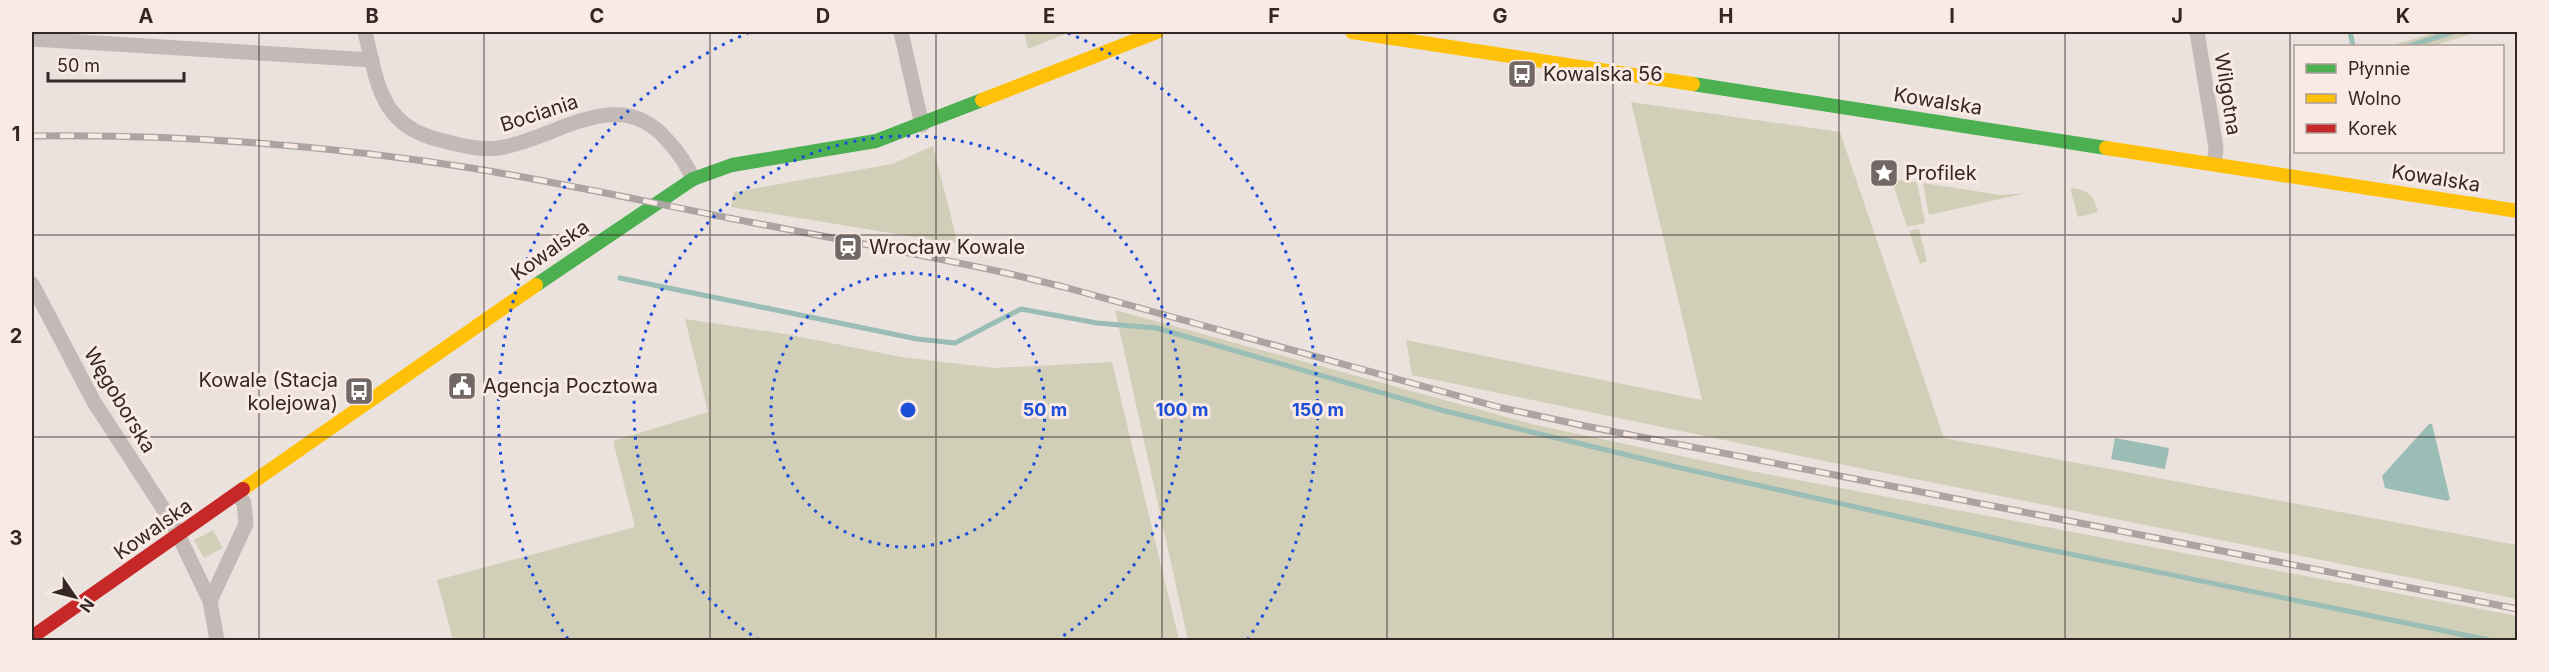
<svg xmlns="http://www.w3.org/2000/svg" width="2549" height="672" font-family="Inter,sans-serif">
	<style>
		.green { fill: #d1cfb8 }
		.water { fill: #9abdb5 }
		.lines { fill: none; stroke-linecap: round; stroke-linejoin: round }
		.stream { stroke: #9abdb5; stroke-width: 5 }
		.street { stroke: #c3bab7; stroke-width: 15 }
		.fast { stroke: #4caf50; stroke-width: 14 }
		.slow { stroke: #ffc107; stroke-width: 14 }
		.jam { stroke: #c62828; stroke-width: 14 }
		.rail-casing { stroke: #aba4a2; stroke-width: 7 }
		.rail { stroke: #f9eae4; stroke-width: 4.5; stroke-dasharray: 14; stroke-linecap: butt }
		.grid { fill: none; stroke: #342726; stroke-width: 1.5; stroke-opacity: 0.55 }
		.ring { fill: none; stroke: #1d4ed8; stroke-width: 3; stroke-dasharray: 3 6 }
		.labels { text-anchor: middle; stroke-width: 6; stroke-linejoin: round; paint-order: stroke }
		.poi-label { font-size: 20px; fill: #342726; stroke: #f9eae4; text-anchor: start }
		.street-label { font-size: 20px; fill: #342726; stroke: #f9eae4 }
		.centre { fill: #1d4ed8; stroke: #f9eae4; stroke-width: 3 }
		.ring-label { font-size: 18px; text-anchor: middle; font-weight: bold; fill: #1d4ed8; stroke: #f9eae4; stroke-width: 6; stroke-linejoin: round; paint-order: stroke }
		.neatline { fill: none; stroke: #342726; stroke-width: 2 }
		.grid-label { font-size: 20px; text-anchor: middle; font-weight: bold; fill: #342726 }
	</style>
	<rect width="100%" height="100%" fill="#ebe2de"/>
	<g class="green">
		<polygon points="1024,32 1070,32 1028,49"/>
		<polygon points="2437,32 2478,32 2432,46 2390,46"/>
		<polygon points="1631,102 1840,132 1944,438 2517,545 2517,599 1834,463 1412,375 1406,340 1702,400"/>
		<polygon points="933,146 958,244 731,207 734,192 892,164"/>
		<polygon points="1891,179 1917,182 1925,223 1907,227"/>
		<polygon points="1923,183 2001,195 2027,193 1929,215"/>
		<path d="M2070 188C2088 190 2093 194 2098 212L2078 217Z"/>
		<polygon points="1919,229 1927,261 1920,264 1909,231"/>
		<polygon points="1115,310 1536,425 1756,472 2517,616 2517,640 1188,640"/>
		<polygon points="685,319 780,333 902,357 994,368 1112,362 1179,640 453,640 437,580 635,527 613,441 708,412"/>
		<polygon points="213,530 223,548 204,558 194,540"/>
	</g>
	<g class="water">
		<polygon points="2429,424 2432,424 2450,499 2448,501 2385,488 2382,476"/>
		<polygon points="2115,438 2169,448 2165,469 2111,459"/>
	</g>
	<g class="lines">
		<g class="stream">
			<polyline points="2350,32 2353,46"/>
			<polyline points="2409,46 2453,32"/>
			<polyline points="620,278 917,339 955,343 1021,309 1097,323 1156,328 1445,411 1681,468 2026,545 2489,640"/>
		</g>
		<g class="street">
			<path d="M365 32C371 56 375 84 388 106 400 124 415 133 436 139 455 144 479 151 499 148 557 139 618 82 668 141 678 152 687 165 693 179"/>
			<polyline points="901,32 922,125"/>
			<polyline points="2197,32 2216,148 2214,164"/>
			<polyline points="32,39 372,60"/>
			<polyline points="32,284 94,402 172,522 210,601 217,640"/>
			<polyline points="210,601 246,524 244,503 238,494"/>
		</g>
		<g class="fast">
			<polyline points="1693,84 2106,148"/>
			<polyline points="536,285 693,179 732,165 876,141 982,100"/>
		</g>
		<g class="slow">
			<polyline points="1352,32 1693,84"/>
			<polyline points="982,100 1157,32"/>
			<polyline points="2106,148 2518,211"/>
			<polyline points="243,489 536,285"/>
		</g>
		<polyline class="jam" points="32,637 243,489"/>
		<g class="rail-casing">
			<path id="rail" d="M32 136C178 134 326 145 471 168 557 182 643 201 729 218 821 236 914 253 1006 273L1064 287 1498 407 1585 426 2518 609"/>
		</g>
		<use href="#rail" class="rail"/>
	</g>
	<path class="grid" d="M259 32V640M484 32V640M710 32V640M936 32V640M1162 32V640M1387 32V640M1613 32V640M1839 32V640M2065 32V640M2290 32V640M32 235H2518M32 437H2518"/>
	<g class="ring">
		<circle cx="908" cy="410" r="137"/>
		<path d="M759 640A274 274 0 1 1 1057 640"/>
		<path d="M568 639A410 410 0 0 1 748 33M1068 33A410 410 0 0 1 1248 639"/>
	</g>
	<defs>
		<g id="bus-square" transform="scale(1.5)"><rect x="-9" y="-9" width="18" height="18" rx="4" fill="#746866" stroke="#f9eae4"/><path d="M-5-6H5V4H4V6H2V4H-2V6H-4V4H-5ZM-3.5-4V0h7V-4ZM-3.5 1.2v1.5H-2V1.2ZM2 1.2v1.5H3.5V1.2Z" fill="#fff"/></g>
		<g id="sight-square" transform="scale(1.5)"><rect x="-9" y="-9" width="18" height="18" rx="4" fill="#746866" stroke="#f9eae4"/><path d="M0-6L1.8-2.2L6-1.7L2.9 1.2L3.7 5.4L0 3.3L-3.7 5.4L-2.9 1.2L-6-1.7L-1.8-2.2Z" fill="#fff"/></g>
		<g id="station-square" transform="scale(1.5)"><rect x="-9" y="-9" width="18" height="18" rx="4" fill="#746866" stroke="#f9eae4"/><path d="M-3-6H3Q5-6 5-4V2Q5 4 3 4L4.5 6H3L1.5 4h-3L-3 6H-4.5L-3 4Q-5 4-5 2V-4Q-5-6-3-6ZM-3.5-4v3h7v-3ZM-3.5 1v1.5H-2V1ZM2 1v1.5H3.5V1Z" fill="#fff"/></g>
		<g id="civic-square" transform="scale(1.5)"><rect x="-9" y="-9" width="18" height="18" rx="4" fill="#746866" stroke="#f9eae4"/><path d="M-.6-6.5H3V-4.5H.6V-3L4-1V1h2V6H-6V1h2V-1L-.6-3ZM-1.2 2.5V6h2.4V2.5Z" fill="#fff"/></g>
	</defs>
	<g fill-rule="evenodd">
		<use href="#bus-square" x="1522" y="74"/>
		<use href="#sight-square" x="1884" y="173"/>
		<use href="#station-square" x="848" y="247"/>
		<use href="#civic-square" x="462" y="386"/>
		<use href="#bus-square" x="359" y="391"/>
	</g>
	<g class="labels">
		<g class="poi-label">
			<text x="1543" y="81">Kowalska 56</text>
			<text x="1905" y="180">Profilek</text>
			<text x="869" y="254">Wrocław Kowale</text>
			<text x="338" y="387" text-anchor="end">Kowale (Stacja<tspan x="338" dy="23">kolejowa)</tspan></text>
			<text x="483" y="393">Agencja Pocztowa</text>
		</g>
		<g class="street-label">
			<text transform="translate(2228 94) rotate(81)" y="7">Wilgotna</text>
			<text transform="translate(1938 101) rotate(9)" y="7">Kowalska</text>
			<text transform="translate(539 113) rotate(-18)" y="7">Bociania</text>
			<text transform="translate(2436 178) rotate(9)" y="7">Kowalska</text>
			<text transform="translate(550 250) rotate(-35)" y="7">Kowalska</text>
			<text transform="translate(120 400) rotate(59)" y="7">Węgoborska</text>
			<text transform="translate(153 529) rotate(-35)" y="7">Kowalska</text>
		</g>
	</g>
	<circle cx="908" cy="410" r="9" class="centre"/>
	<g class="ring-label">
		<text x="1045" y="416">50 m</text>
		<text x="1182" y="416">100 m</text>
		<text x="1318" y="416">150 m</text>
	</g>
	<rect width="2549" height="672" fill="none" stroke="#f9eae4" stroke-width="66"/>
	<rect x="2294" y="45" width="210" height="108" fill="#f9eae4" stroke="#aa9c98" stroke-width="1.5"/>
	<rect x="2306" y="64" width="30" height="9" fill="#4caf50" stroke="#aa9c98" stroke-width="1.5"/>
	<text x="2348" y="75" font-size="18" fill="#342726">Płynnie</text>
	<rect x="2306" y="94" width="30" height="9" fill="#ffc107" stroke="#aa9c98" stroke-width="1.5"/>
	<text x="2348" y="105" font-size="18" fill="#342726">Wolno</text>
	<rect x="2306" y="124" width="30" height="9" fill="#c62828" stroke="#aa9c98" stroke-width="1.5"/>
	<text x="2348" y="135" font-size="18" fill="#342726">Korek</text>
	<g transform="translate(75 597) rotate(125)" stroke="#f9eae4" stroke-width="4.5" paint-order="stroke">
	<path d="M0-4.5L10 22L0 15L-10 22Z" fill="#342726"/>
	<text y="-9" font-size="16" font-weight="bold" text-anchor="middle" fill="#342726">N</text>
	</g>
	<path d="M48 72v9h136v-9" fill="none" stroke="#342726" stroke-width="3"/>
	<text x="57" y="72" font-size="18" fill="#342726" stroke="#f9eae4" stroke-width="4.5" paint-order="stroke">50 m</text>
	<rect x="33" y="33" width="2483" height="606" class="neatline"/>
	<g class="grid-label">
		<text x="146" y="23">A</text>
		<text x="372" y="23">B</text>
		<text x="597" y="23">C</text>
		<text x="823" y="23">D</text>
		<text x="1049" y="23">E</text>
		<text x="1274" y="23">F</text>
		<text x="1500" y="23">G</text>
		<text x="1726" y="23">H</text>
		<text x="1952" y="23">I</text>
		<text x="2177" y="23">J</text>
		<text x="2403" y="23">K</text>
		<text x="16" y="141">1</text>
		<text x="16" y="343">2</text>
		<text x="16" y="545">3</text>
	</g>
</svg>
